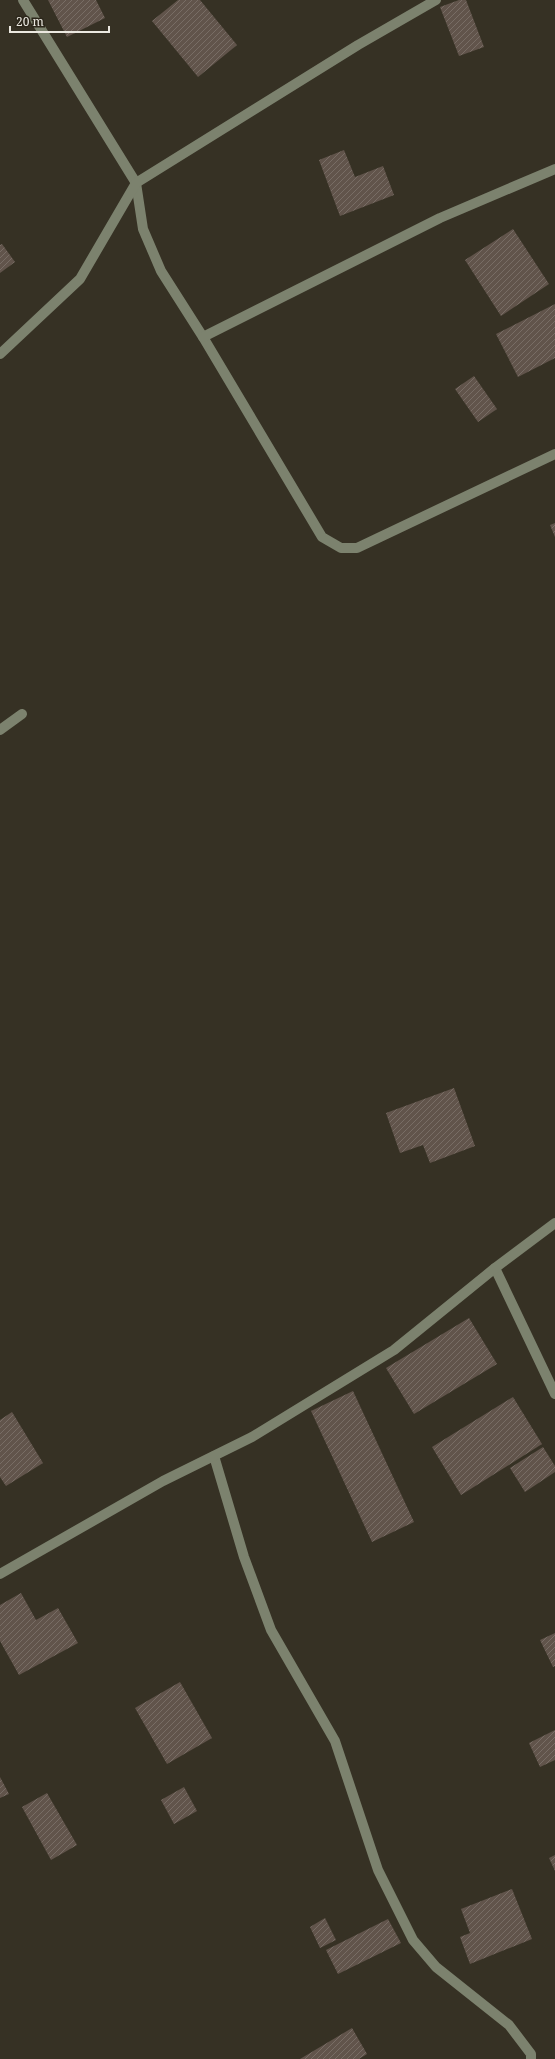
<svg xmlns="http://www.w3.org/2000/svg" width="555" height="2059" font-family="'Noto Serif',serif">
	<style>
		.building { fill: url(#building-hatch) }
		.lines { fill: none; stroke-linecap: round; stroke-linejoin: round }
		.minor { stroke: #7c826e; stroke-width: 10 }
	</style>
	<defs>
		<pattern id="building-hatch" width="6" height="6" patternUnits="userSpaceOnUse"><rect width="6" height="6" fill="#61544b"/><path d="M-1 1l2-2M0 6l6-6M5 7l2-2" fill="none" stroke="#786d65"/></pattern>
	</defs>
	<rect width="100%" height="100%" fill="#363124"/>
	<g class="building">
		<polygon points="48,0 96,0 105,18 67,37"/>
		<polygon points="178,0 200,0 237,45 198,77 152,21"/>
		<polygon points="459,0 466,0 484,47 459,56 440,7"/>
		<polygon points="344,150 355,177 383,166 394,195 340,216 319,160"/>
		<polygon points="513,229 549,284 501,316 465,260"/>
		<polygon points="2,244 15,262 0,273 0,245"/>
		<polygon points="555,304 555,358 518,377 496,334"/>
		<polygon points="474,376 497,409 478,422 455,389"/>
		<polygon points="555,523 555,537 550,525"/>
		<polygon points="454,1088 475,1146 430,1163 423,1145 400,1153 386,1113"/>
		<polygon points="469,1318 497,1364 414,1414 386,1368"/>
		<polygon points="353,1391 414,1522 372,1542 311,1411"/>
		<polygon points="513,1397 542,1444 461,1495 432,1447"/>
		<polygon points="12,1412 43,1463 6,1486 0,1477 0,1420"/>
		<polygon points="543,1447 555,1466 555,1472 525,1492 510,1468"/>
		<polygon points="21,1593 36,1620 58,1608 78,1643 19,1675 0,1641 0,1605"/>
		<polygon points="555,1633 555,1666 553,1667 540,1640"/>
		<polygon points="180,1682 212,1738 167,1764 135,1708"/>
		<polygon points="555,1730 555,1760 540,1767 529,1743"/>
		<polygon points="0,1777 9,1794 0,1798"/>
		<polygon points="184,1787 197,1811 174,1824 161,1800"/>
		<polygon points="47,1793 77,1845 51,1860 22,1807"/>
		<polygon points="555,1855 555,1871 549,1858"/>
		<polygon points="512,1889 532,1939 470,1964 460,1937 470,1933 461,1909"/>
		<polygon points="325,1918 336,1940 320,1948 310,1927"/>
		<polygon points="388,1919 401,1943 338,1974 326,1950"/>
		<polygon points="352,2028 367,2054 359,2059 300,2059"/>
	</g>
	<g class="lines">
		<g class="minor">
			<polyline points="23,0 136,183 143,229 161,271 203,337 322,537 341,548 357,548 555,454"/>
			<polyline points="203,337 440,218 555,169"/>
			<polyline points="0,354 80,279 136,183 358,45 436,0"/>
			<polyline points="0,730 22,714"/>
			<polyline points="495,1268 555,1394"/>
			<polyline points="214,1456 244,1557 271,1630 335,1741 378,1870 413,1940 436,1967 509,2025 531,2054 531,2059"/>
			<polyline points="0,1574 163,1481 252,1437 394,1350 495,1268 555,1223"/>
		</g>
	</g>
	<path d="M10 26v6h99v-6" fill="none" stroke="#ebe8e0" stroke-width="2"/>
	<text x="16" y="26" font-size="12" fill="#ebe8e0" stroke="#2c271b" stroke-width="3" paint-order="stroke">20 m</text>
</svg>
